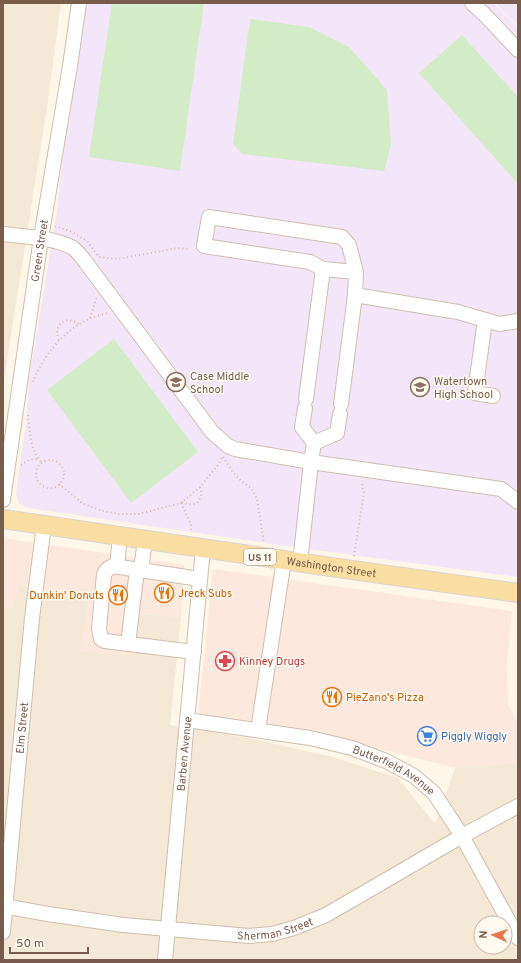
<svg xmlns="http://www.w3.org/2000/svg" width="521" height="963" font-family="Overpass,sans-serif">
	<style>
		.residential { fill: #f4e8d7; fill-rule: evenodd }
		.commercial { fill: #fde8dd }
		.education { fill: #f3e6f9 }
		.green { fill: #d4ebc7 }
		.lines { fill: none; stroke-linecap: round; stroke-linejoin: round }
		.minor-casing { stroke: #cfbeae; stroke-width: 16 }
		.major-casing { stroke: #dcd5d0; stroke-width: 20 }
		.path { stroke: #d8baa3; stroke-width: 2; stroke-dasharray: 1 3; stroke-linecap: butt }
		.minor { stroke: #fff; stroke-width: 14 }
		.major { stroke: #fadda3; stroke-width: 18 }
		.labels { text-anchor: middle; stroke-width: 3; stroke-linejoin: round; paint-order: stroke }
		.shield { fill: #fffaf0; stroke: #a08c7d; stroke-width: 1 }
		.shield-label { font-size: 10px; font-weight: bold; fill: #785d4c }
		.street-label { font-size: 11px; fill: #785d4c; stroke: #fffaf0 }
		.education-label { font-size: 11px; fill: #785e54; stroke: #fffaf0; text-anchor: start }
		.food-label { font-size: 11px; fill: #c56008; stroke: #fffaf0; text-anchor: start }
		.health-label { font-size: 11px; fill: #be3a42; stroke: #fffaf0; text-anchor: start }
		.shop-label { font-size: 11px; fill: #366cbe; stroke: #fffaf0; text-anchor: start }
	</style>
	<rect width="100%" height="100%" fill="#fdf6e9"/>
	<g class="residential">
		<polygon points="3,3 61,3 48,101 3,386"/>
		<path d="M18 586 88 598 133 655 138 614 181 617 170 725 253 739 333 757 398 778 435 824 455 768 518 763V960H3V608H13ZM481 923H505V947H481Z"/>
	</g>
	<g class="commercial">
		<polygon points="3,538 184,565 181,617 139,614 133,655 80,652 88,598 18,586 13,608 3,608"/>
		<polygon points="213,569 512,611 507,664 508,704 518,724 518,763 455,768 393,752 198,714"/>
	</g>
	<g class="education">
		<polygon points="86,3 493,3 518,27 518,577 293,547 28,508 19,504 16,494 26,422 29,379 57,211 64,144"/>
		<polygon points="495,3 518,3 518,26"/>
	</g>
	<g class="green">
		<polygon points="112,3 204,3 180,171 89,157"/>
		<polygon points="250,19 309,27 349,47 387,90 391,145 384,171 242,154 233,144"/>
		<polygon points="462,35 518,97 518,184 419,73"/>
		<polygon points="114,339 198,452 131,503 47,390"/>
	</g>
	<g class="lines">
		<g class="minor-casing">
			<g id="minor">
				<polyline points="472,3 484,14 518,50"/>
				<path d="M3 234C26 237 53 237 73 248 77 251 81 256 84 260L212 432 228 446 235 449 311 462 314 443"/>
				<polyline points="355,295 458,312 499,324 518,321"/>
				<polyline points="485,320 475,393 493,396"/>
				<polyline points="306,399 323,269"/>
				<polyline points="341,404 355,295 356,272 349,245 342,237 209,217 204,246 310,262 323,269 356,272"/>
				<polyline points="305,408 302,427 314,443 337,433 340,414"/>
				<path id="s1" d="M3 500 41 238 70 66 79 3"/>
				<polyline points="300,563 311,462 501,489 518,502"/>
				<polyline points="117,567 120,536"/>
				<polyline points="141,570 145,540"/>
				<polyline points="128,644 137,570"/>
				<path d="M194 652 105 641 101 639 99 629 104 574C106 570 108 568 113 566L200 579"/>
				<path id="s2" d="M187 720 310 738 352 748 386 761 414 776 434 793 462 836 518 938"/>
				<polyline points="258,730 284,560"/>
				<path id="s3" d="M3 906 48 914 123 925 249 936 272 934 294 928 326 915 462 836 518 806"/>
				<path id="s4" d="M3 932 32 618 44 525"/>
				<path id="s5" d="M165 960 203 548"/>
			</g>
		</g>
		<g class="major-casing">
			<g id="major">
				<path id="s6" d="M3 519 352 570 518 593"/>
			</g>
		</g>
		<g class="path">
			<polyline points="55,226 72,232 87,241 99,257 118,259 177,248 190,249"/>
			<polyline points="90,318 97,297"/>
			<path d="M59 340C52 324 67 314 80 325"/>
			<path d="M33 382C46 349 73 319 109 313"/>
			<path d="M28 415C30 430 30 452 42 463"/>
			<polyline points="223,457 232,471 241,481 251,488 257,499 264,543"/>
			<circle cx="50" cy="474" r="14"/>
			<polyline points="21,465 29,460 38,459"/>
			<polyline points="59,484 82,503 102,511 120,514 139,514 181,503 200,487 218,465 222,457"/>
			<path d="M182 502 187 504H196C201 498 203 494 200 487"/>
			<polyline points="181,503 191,524 191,532"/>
			<polyline points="354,556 364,492 362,487 363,481"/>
		</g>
		<use href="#minor" class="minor"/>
		<use href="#major" class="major"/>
	</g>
	<defs>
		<g id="school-ring" transform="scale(1)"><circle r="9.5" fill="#fffaf0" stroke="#8d6e63" stroke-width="1.5"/><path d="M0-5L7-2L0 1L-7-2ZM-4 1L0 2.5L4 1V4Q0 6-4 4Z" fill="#8d6e63"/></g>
		<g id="restaurant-ring" transform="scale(1)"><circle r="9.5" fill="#fffaf0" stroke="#e8710a" stroke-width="1.5"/><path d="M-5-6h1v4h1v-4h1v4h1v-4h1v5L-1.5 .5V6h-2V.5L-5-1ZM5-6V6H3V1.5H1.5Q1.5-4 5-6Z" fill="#e8710a"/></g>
		<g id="pharmacy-ring" transform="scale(1)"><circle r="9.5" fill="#fffaf0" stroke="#e0444e" stroke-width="1.5"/><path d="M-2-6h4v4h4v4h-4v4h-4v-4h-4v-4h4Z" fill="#e0444e"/></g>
		<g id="supermarket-ring" transform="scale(1)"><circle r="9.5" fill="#fffaf0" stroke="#3f7fe0" stroke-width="1.5"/><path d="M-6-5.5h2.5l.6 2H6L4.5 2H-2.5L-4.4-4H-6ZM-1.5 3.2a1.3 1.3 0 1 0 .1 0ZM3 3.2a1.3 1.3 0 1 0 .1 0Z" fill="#3f7fe0"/></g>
	</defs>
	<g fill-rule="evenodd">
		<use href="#school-ring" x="176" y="382"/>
		<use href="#school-ring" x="420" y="387"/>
		<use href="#restaurant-ring" x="164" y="593"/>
		<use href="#restaurant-ring" x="118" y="595"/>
		<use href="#pharmacy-ring" x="225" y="661"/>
		<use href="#restaurant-ring" x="332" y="697"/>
		<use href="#supermarket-ring" x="427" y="736"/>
	</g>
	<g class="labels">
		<rect class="shield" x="244" y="549" width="32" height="16" rx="3"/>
		<g class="shield-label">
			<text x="260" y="561">US 11</text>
		</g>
		<g class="street-label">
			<text dy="4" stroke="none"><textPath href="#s1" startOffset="252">Green Street</textPath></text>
			<text dy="4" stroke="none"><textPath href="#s6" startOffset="332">Washington Street</textPath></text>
			<text dy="4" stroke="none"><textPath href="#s4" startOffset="205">Elm Street</textPath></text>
			<text dy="4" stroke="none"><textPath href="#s5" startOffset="207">Barben Avenue</textPath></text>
			<text dy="4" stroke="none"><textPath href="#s2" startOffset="215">Butterfield Avenue</textPath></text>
			<text dy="4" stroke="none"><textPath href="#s3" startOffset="275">Sherman Street</textPath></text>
		</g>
		<g class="education-label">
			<text x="190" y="380">Case Middle<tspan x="190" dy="13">School</tspan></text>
			<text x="434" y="385">Watertown<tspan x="434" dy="13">High School</tspan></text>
		</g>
		<g class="food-label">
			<text x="178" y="597">Jreck Subs</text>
			<text x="104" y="599" text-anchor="end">Dunkin' Donuts</text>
			<text x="346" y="701">PieZano's Pizza</text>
		</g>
		<g class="health-label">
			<text x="239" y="665">Kinney Drugs</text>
		</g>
		<g class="shop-label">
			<text x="441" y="740">Piggly Wiggly</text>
		</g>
	</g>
	<rect width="521" height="963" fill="none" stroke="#785d4c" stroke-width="8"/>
	<g transform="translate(493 935) rotate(273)"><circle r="19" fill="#fffaf0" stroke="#c9bbae"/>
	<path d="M0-3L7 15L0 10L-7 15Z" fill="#e5774f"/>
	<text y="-6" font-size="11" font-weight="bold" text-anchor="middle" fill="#785d4c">N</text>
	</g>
	<path d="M10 947v6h78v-6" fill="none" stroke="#785d4c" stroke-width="2"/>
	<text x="16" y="947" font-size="12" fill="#785d4c" stroke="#fffaf0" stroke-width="3" paint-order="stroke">50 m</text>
</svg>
